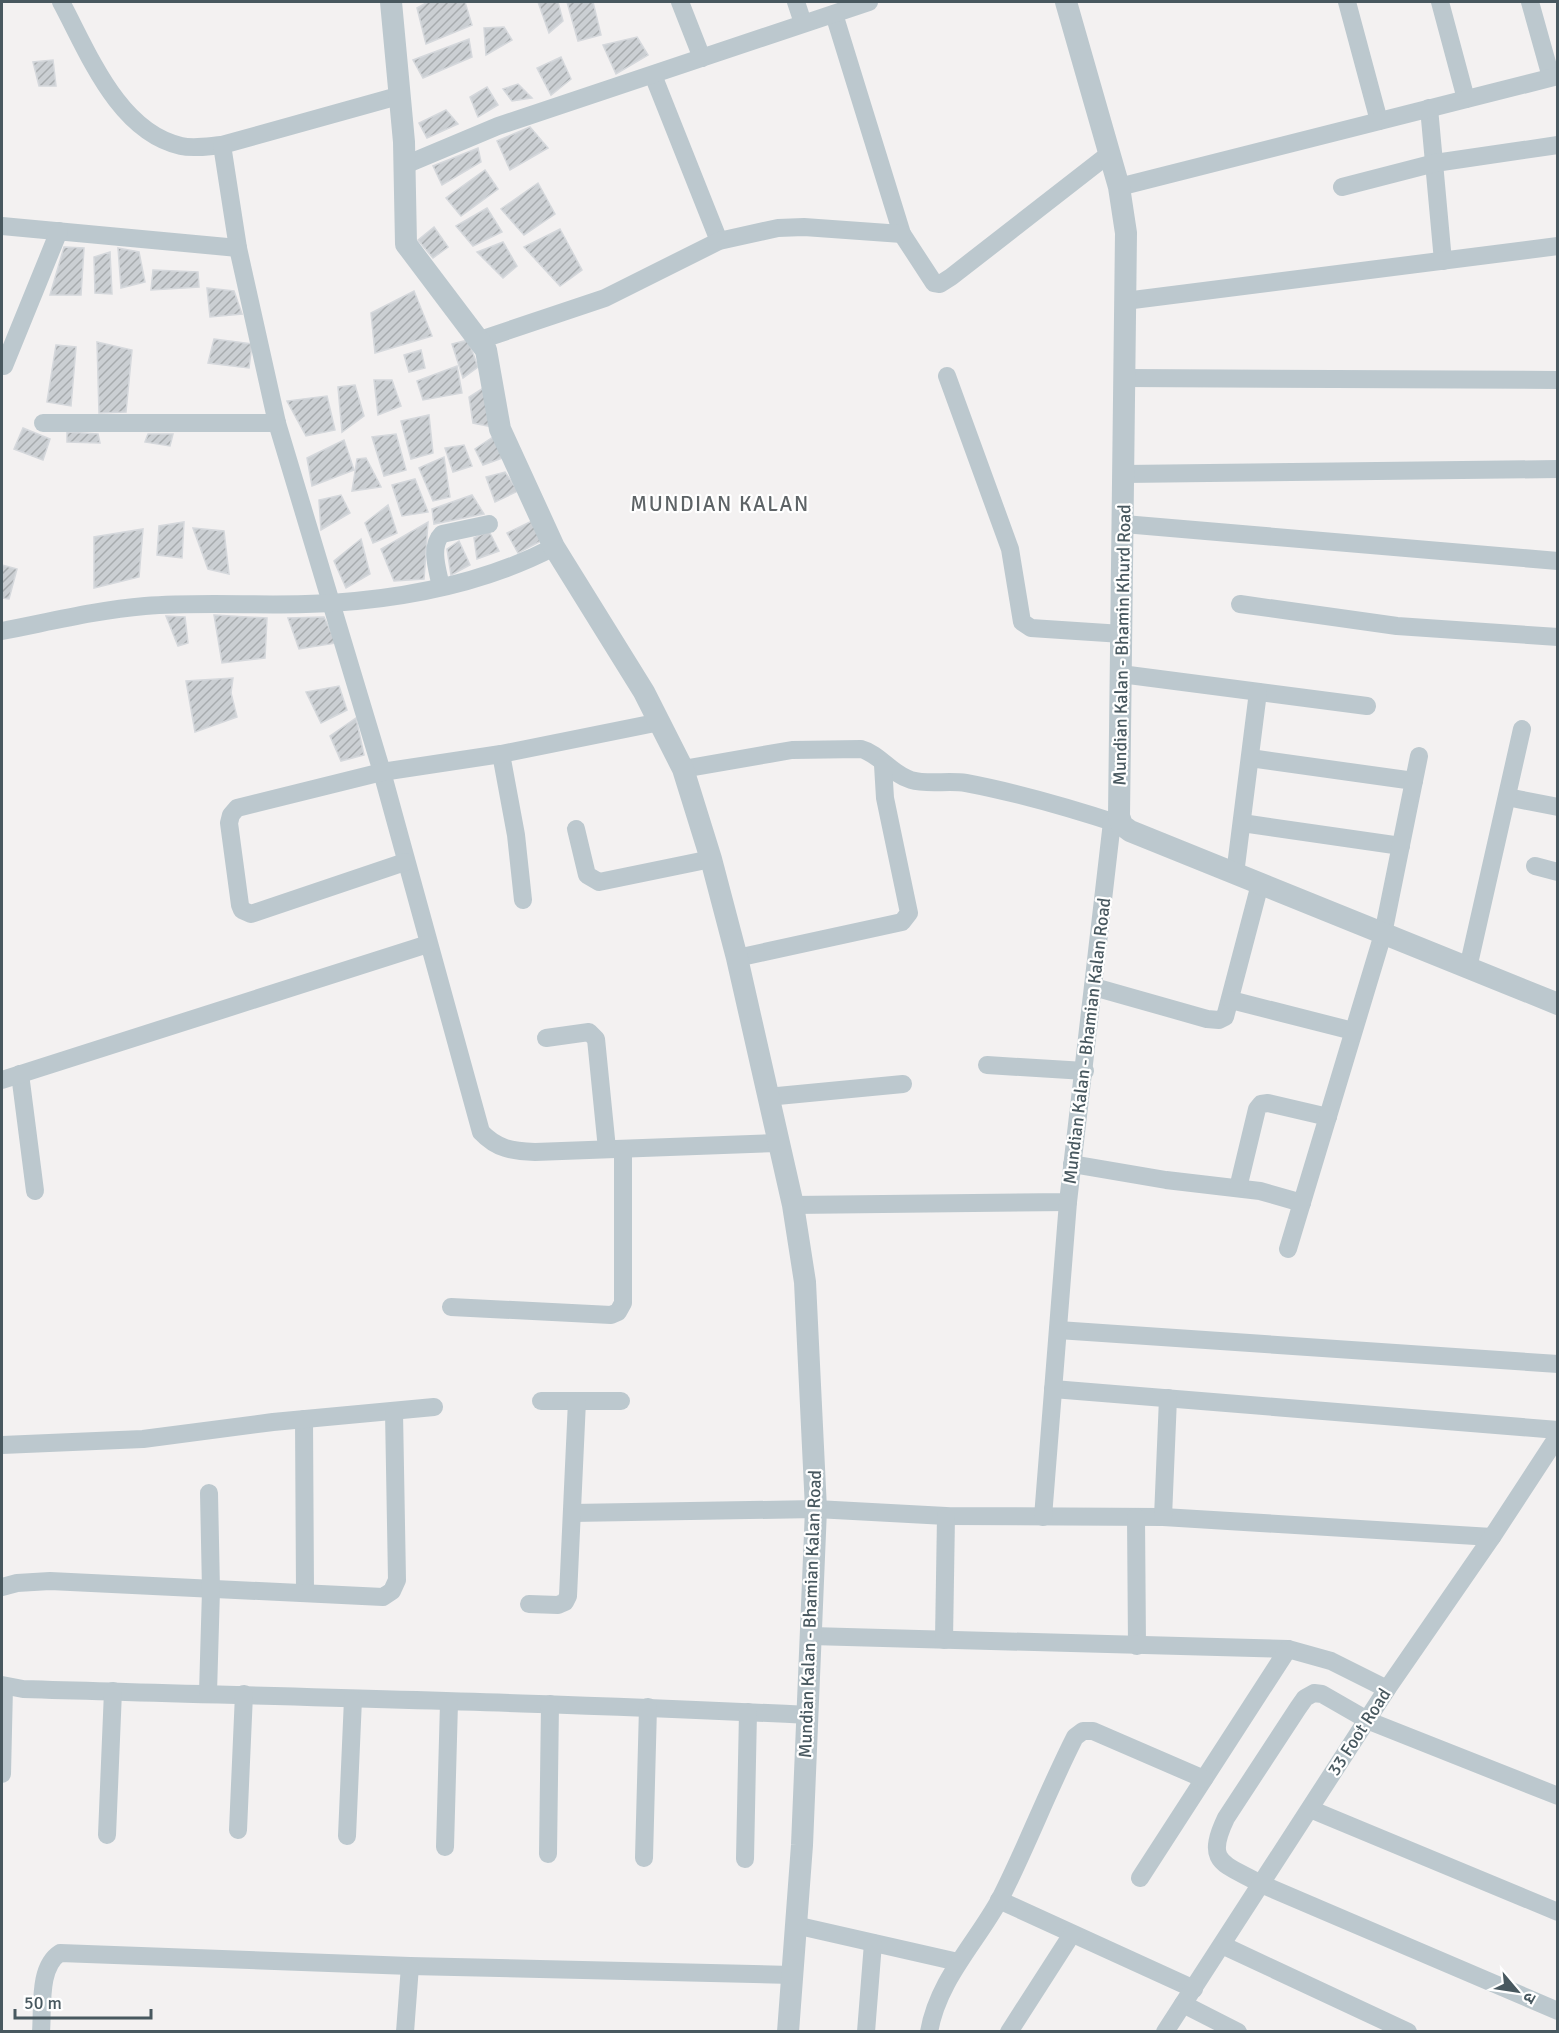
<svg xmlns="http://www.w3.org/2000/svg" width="1559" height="2033" font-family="Signika,'Noto Sans Devanagari',sans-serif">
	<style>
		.building { fill: url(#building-hatch); stroke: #d5d8dc; stroke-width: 1.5 }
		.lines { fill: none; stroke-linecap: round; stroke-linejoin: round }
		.minor { stroke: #bcc8ce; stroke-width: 18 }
		.tertiary { stroke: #bcc8ce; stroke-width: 22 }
		.labels { text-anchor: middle; stroke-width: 4.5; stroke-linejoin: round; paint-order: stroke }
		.street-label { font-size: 18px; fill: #48585f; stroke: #fff }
		.quarter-label { font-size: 21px; letter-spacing: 1.5px; fill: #5d6366; stroke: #fff }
	</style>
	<defs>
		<pattern id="building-hatch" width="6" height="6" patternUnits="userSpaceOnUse" patternTransform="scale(1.5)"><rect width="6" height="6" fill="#cbcfd3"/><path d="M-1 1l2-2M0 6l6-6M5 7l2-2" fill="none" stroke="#a7abae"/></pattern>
	</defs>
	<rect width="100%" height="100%" fill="#f3f1f1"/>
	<g class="building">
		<polygon points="428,2 465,2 472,25 426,44 417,8"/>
		<polygon points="538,2 558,2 563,21 549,33"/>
		<polygon points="567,2 593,2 601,35 578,41"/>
		<polygon points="504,27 512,40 486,55 484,28"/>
		<polygon points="637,37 648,55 616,74 603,45"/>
		<polygon points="469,39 472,57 423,78 413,60"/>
		<polygon points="561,57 571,79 551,95 537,68"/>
		<polygon points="53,60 56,86 39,86 33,62"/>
		<polygon points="518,84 532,98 512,101 503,89"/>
		<polygon points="487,87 498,105 478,117 470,97"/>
		<polygon points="446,110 458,124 427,138 419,123"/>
		<polygon points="530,127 548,148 510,170 497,141"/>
		<polygon points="478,148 481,162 442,185 433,166"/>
		<polygon points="485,170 498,189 461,216 446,198"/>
		<polygon points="538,183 555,214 524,235 501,209"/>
		<polygon points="487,208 502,232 473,246 456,226"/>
		<polygon points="434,227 448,247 433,258 418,240"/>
		<polygon points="560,229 582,270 560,286 524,247"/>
		<polygon points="503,242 517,266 503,278 477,252"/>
		<polygon points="64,247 84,248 81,295 50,295"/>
		<polygon points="118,248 139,252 145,282 121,288"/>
		<polygon points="110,252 112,294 95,293 94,257"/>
		<polygon points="153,270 198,272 199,287 151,290"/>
		<polygon points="207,288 234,291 242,314 210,317"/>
		<polygon points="414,291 432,336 375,353 371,313"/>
		<polygon points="214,339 252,344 249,368 208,363"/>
		<polygon points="468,340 478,367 463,378 452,344"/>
		<polygon points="97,342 132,350 126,412 99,413"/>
		<polygon points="56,345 76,347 71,406 47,402"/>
		<polygon points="421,350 425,368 409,372 404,355"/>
		<polygon points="457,366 462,393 423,400 417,381"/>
		<polygon points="374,380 392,380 401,406 378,415"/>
		<polygon points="355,385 364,416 342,432 338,387"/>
		<polygon points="488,385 493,427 473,423 469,397"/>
		<polygon points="327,396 335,430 306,436 287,401"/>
		<polygon points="429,415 433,453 411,459 401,421"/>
		<polygon points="23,428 50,439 43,460 14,449"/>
		<polygon points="67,432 98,434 100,443 67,442"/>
		<polygon points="148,434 173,434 170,446 145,442"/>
		<polygon points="396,434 406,470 384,476 372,437"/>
		<polygon points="493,437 505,457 483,465 475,449"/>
		<polygon points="344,440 354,470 312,486 307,458"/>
		<polygon points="464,445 472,466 453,472 445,448"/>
		<polygon points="444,457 450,497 433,501 419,468"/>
		<polygon points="366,458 381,487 352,491 357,459"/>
		<polygon points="505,472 518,491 495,502 486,477"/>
		<polygon points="415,479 428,512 402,516 392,485"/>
		<polygon points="341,495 350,513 321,530 319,500"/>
		<polygon points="472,495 484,514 434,524 432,509"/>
		<polygon points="388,505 397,533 373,543 365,523"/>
		<polygon points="532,521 543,540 518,553 507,533"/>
		<polygon points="184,522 182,558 157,555 159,526"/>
		<polygon points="428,522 424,579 394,581 381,549"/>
		<polygon points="193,528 224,531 229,574 208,569"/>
		<polygon points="143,529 139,577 94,588 94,537"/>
		<polygon points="489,531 499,551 477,559 474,538"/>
		<polygon points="361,539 370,574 346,588 334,561"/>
		<polygon points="459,541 470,565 451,575 447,549"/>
		<polygon points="2,565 17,569 9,599 2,598"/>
		<polygon points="214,615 267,618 265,658 222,663"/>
		<polygon points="166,616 185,617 188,643 178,646"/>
		<polygon points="324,617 336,643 299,649 288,618"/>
		<polygon points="233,678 231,693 237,717 195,732 186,681"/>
		<polygon points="339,686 347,710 321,723 306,692"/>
		<polygon points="356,718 364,755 341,761 330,736"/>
	</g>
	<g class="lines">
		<g class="minor">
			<path d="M61 2C88 52 118 132 181 146 194 149 209 146 222 145"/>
			<polyline points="680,2 702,58"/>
			<polyline points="796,2 803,23"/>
			<polyline points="1347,2 1379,121"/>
			<polyline points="1440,2 1466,99"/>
			<polyline points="1530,2 1551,77"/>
			<polyline points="834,14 902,234 934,283 940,284 951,277 1109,154"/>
			<polyline points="653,75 719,241"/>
			<path d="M398 96 222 145 238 248 277 423 382 772 481 1132C497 1149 512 1151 535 1152L778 1143"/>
			<polyline points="1429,108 1443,261"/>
			<polyline points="405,165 498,126 869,2"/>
			<polyline points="1119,187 1558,76"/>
			<polyline points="1342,187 1435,163 1558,145"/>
			<polyline points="2,226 238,248"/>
			<polyline points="1125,301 1558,246"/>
			<polyline points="480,340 605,298 719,241 778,228 804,227 902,234"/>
			<polyline points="4,366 59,231"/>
			<polyline points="947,376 1010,549 1022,622 1031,628 1122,634"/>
			<polyline points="1125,378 1558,380"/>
			<polyline points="43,423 277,423"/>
			<polyline points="1124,474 1558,469"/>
			<polyline points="1124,524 1558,561"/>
			<path d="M441 587C438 571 429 547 442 534L489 524"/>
			<polyline points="1240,604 1397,626 1558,637"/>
			<path d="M2 631C49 622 97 610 145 606 207 601 269 607 331 603 408 598 485 583 554 547"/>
			<polyline points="1121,674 1367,706"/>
			<polyline points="501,754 516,835 523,900"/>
			<polyline points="1250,758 1414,781"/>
			<path d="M683 769 792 750 861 749C880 754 891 774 911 780 928 785 948 780 966 783 1019 793 1070 808 1122 825"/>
			<polyline points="1507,797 1558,807"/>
			<polyline points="1242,823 1401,846"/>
			<polyline points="576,829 587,875 599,882 711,859"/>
			<polyline points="405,862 251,914 242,910 240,905 229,823 231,815 237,808 382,772 501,754 660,722"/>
			<polyline points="1535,866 1558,872"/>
			<polyline points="1235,874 1258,692"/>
			<polyline points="737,958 902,922 909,913 885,798 883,765"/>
			<polyline points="1468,968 1522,729"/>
			<polyline points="1094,987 1207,1019 1219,1020 1225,1017 1260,884"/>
			<polyline points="1231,1000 1353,1031"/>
			<polyline points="546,1038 589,1032 596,1039 607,1149"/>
			<polyline points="987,1065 1085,1071"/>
			<polyline points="20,1074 35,1191"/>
			<polyline points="2,1080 428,944"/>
			<polyline points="767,1097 903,1084"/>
			<polyline points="1072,1164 1166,1180 1260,1191 1302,1203"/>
			<polyline points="1238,1188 1257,1109 1261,1104 1268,1103 1328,1117"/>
			<polyline points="793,1205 1068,1202 1112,822"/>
			<polyline points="1288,1249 1383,934 1419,756"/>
			<polyline points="451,1307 611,1315 618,1312 623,1303 623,1149"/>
			<polyline points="1058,1330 1558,1364"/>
			<polyline points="1053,1389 1558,1430"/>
			<polyline points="541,1401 621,1401"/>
			<polyline points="304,1419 305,1592"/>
			<polyline points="2,1445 143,1439 273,1422 434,1407"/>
			<polyline points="572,1513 816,1509 946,1516 1163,1517 1492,1537"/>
			<polyline points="1043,1517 1068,1202"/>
			<polyline points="1136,1517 1137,1646"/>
			<polyline points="1163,1517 1168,1398"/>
			<polyline points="2,1587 17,1583 50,1581 383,1597 392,1591 397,1580 394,1412"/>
			<polyline points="529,1604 558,1605 565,1602 568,1596 577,1401"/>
			<polyline points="811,1636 1288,1649 1331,1661 1387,1689"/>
			<polyline points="944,1640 946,1516"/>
			<path d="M2 1685 23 1689C285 1697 546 1702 808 1715"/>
			<polyline points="208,1693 211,1590 209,1493"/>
			<polyline points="2,1774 4,1687"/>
			<path d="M1558 1796 1369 1721 1322 1694 1314 1693 1305 1698 1298 1708 1226 1818C1204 1864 1224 1863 1261 1884L1558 2011"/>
			<polyline points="1310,1809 1558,1912"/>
			<polyline points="238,1830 244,1694"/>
			<polyline points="107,1835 113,1691"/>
			<polyline points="347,1836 353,1699"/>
			<polyline points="445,1847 449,1703"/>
			<polyline points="548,1854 550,1704"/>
			<polyline points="644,1858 648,1707"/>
			<polyline points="745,1859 748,1712"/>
			<polyline points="1140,1878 1288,1649"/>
			<polyline points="999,1900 1194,1989"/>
			<polyline points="795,1925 958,1962"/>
			<polyline points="1222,1945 1408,2032"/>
			<polyline points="1183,2004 1238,2032"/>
			<path d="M41 2032C43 2007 38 1967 60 1953L410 1966 792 1975"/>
			<polyline points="405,2032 410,1966"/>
			<polyline points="866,2032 873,1943"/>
			<path d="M929 2032C938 1980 976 1943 1000 1899 1027 1846 1048 1790 1075 1737L1083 1731H1093L1204 1779"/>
			<polyline points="1009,2032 1072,1934"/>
			<polyline points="1165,2032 1387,1689 1492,1537 1558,1436"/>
		</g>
		<g class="tertiary">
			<polyline points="391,2 404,142 406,244 486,350 500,429 554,547 644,692 683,769 711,859 737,958 793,1205 805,1282 816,1509 802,1845 788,2032"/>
			<polyline points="1066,2 1119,187 1126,233 1119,816 1122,825 1130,831 1558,1004"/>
		</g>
	</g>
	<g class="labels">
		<g class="street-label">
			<text transform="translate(1122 645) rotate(-89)" y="6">Mundian Kalan - Bhamin Khurd Road</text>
			<text transform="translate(1087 1041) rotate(-83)" y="6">Mundian Kalan - Bhamian Kalan Road</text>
			<text transform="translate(810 1614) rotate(-88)" y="6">Mundian Kalan - Bhamian Kalan Road</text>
			<text transform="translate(1359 1732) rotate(-57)" y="6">33 Foot Road</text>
		</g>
		<g class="quarter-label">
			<text x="720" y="511">MUNDIAN KALAN</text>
		</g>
	</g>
	<rect width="1559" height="2033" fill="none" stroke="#48585f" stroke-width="6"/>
	<g transform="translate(1517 1991) rotate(119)" stroke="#ffffff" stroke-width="4.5" paint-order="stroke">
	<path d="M0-4.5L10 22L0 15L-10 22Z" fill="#48585f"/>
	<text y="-9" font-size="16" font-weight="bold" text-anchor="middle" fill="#48585f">उ</text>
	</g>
	<path d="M15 2009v9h136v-9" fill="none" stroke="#48585f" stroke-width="3"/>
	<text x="24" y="2009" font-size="18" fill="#48585f" stroke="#ffffff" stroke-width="4.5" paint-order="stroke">50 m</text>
</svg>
